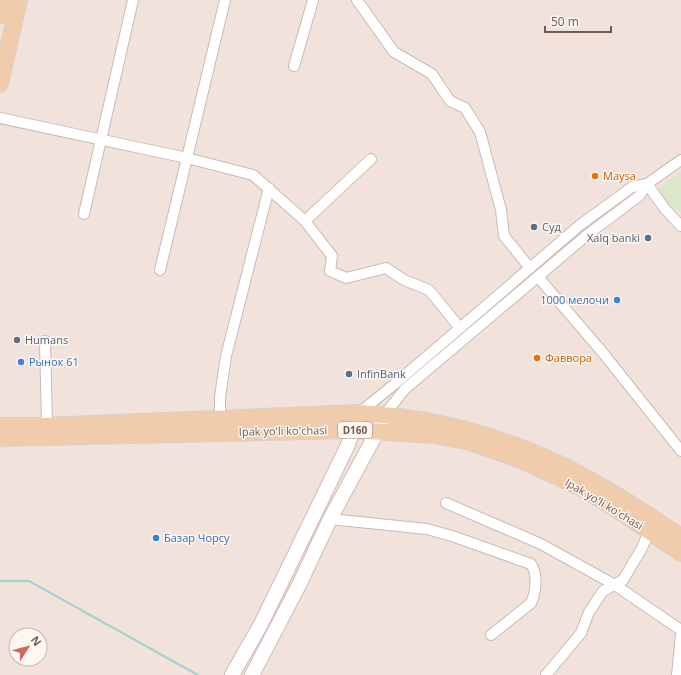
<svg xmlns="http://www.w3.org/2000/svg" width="681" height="675" font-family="'Open Sans',sans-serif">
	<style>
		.residential { fill: #f1e3db; fill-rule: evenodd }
		.green { fill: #dbe7cb }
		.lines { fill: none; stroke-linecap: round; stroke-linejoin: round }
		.stream { stroke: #a9d3d2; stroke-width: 2.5 }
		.minor-casing { stroke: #ccbab2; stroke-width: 12 }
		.secondary-casing { stroke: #d0bbb3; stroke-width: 16 }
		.primary-casing { stroke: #d8d0ce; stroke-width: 18 }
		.minor { stroke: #fff; stroke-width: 10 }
		.secondary { stroke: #fff; stroke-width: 14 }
		.primary { stroke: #f0ccac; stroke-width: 16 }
		.food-dot { fill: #e8710a; stroke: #fdf7f2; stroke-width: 1.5 }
		.service-dot { fill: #5c6f8a; stroke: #fdf7f2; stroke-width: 1.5 }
		.shop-dot { fill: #3f7fe0; stroke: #fdf7f2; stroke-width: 1.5 }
		.labels { text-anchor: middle; stroke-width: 3; stroke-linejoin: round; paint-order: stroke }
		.shield { fill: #fdf7f2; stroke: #9c8881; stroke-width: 1 }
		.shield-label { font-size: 10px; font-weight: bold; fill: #735851 }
		.food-label { font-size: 11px; fill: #c56008; stroke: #fdf7f2; text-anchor: start }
		.service-label { font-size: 11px; fill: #4e5e75; stroke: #fdf7f2; text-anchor: start }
		.shop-label { font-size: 11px; fill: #366cbe; stroke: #fdf7f2; text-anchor: start }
		.street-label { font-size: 11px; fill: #735851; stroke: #fdf7f2 }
	</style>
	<rect width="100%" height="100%" fill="#faf2ec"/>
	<path class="residential" d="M0 0H681V675H0ZM16 635H40V659H16Z"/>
	<polygon class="green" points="681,172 681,213 667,204 657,189"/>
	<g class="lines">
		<polyline class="stream" points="0,581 29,581 198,675"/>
		<g class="minor-casing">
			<g id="minor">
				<polyline points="357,0 394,52 432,74 450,101 465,108 480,132 501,210 504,236 530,268"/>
				<polyline points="294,66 313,0"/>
				<polyline points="0,118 187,158 253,175 305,221 332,256 330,271 346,278 386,268 404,280 429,290 460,328"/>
				<polyline points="647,184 665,209 681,226"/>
				<polyline points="84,214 133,0"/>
				<polyline points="305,221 371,159"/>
				<polyline points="160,270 225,0"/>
				<polyline points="538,277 603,353 681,451"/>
				<polyline points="45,341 47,425"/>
				<polyline points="359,413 397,382 580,225 632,187 647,184"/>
				<polyline points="385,414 405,389 587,235 639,196 647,184 681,160"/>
				<polyline points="220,418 220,397 226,356 269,188"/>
				<polyline points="446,503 541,544 615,585 681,630"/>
				<path d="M330 519 427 529 452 536 531 564C538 574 536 592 531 603L491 635"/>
				<polyline points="546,675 581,633 589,612 603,591 623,580 642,548 649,531"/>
				<polyline points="677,675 681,635"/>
			</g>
		</g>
		<g class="secondary-casing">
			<g id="secondary">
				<polyline points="232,675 261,624 347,447 359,413"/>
				<polyline points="252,675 300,583 330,519 382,423"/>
			</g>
		</g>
		<g class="primary-casing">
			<g id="primary">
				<polyline points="0,15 3,0"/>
				<polyline points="0,84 19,0"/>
				<path d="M0 426H43L359 413C447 418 534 445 609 491 633 505 657 521 681 537"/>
				<polyline points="0,438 352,430 435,435 470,442 519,459 584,489 624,514 681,553"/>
			</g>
		</g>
		<use href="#minor" class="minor"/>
		<use href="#secondary" class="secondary"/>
		<use href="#primary" class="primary"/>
	</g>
	<g class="food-dot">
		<circle cx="595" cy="176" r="4"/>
		<circle cx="537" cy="358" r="4"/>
	</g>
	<g class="service-dot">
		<circle cx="534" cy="227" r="4"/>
		<circle cx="648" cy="238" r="4"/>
		<circle cx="17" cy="340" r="4"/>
		<circle cx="349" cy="374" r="4"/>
	</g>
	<g class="shop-dot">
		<circle cx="617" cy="300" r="4"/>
		<circle cx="21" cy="362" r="4"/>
		<circle cx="156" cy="538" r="4"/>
	</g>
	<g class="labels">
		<rect class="shield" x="338" y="422" width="34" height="16" rx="3"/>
		<g class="shield-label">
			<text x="355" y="434">D160</text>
		</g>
		<g class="food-label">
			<text x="603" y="180">Maysa</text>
			<text x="545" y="362">Фаввора</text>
		</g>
		<g class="service-label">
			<text x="542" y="231">Суд</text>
			<text x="640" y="242" text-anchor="end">Xalq banki</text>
			<text x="25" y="344">Humans</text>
			<text x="357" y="378">InfinBank</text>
		</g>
		<g class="shop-label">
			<text x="609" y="304" text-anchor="end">1000 мелочи</text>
			<text x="29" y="366">Рынок 61</text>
			<text x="164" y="542">Базар Чорсу</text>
		</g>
		<g class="street-label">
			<text transform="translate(283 431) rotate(-1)" y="4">Ipak yo'li ko'chasi</text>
			<text transform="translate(604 504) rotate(31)" y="4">Ipak yo'li ko'chasi</text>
		</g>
	</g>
	<g transform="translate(28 647) rotate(54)"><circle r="19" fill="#fdf7f2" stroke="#c6b7b2"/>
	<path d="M0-3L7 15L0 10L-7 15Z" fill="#d56760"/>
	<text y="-6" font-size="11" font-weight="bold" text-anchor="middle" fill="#735851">N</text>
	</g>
	<path d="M545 26v6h66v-6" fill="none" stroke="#735851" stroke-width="2"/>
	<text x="551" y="26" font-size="12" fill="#735851" stroke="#fdf7f2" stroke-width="3" paint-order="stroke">50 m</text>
</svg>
